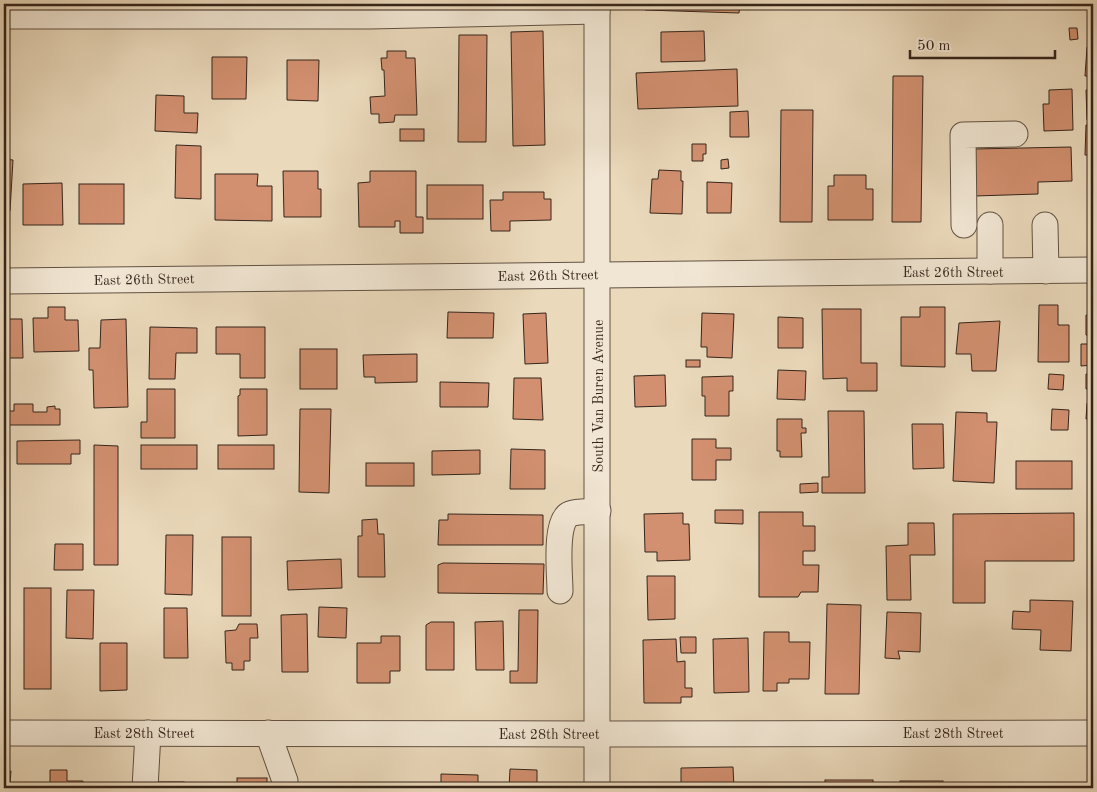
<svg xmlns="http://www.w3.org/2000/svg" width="1097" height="792" font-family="'Old Standard TT',serif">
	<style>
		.building { fill: #d29070; stroke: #35251b }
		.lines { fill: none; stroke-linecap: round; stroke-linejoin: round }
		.minor-casing { stroke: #625243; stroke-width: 27 }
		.minor { stroke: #f1e6d3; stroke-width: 25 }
		.labels { text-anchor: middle; stroke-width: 4; stroke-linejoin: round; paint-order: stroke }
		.street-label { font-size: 14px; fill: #35251b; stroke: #f1e6d3 }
	</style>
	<rect width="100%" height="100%" fill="#ead9bb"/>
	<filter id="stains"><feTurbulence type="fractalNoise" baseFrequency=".004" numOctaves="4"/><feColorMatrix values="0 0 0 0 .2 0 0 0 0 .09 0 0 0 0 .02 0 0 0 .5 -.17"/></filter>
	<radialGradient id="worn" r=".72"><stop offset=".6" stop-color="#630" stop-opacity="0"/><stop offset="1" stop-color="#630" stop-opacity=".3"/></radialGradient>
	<g class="building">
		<polygon points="646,4 740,4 739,13 645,10"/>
		<polygon points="1069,28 1077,28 1078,39 1070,40"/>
		<polygon points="543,31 545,145 513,146 511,32"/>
		<polygon points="704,31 705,61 661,62 661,32"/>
		<polygon points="459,35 487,35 486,142 458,142"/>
		<polygon points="1087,47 1093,47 1093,76 1085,76"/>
		<polygon points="387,51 406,51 406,58 415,58 417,115 395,115 394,122 379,123 379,114 371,114 370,97 385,96 384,70 382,70 381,58 387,58"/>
		<polygon points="212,57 247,57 246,99 212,99"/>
		<polygon points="287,60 319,60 318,101 287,100"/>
		<polygon points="737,69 738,106 638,109 636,73"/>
		<polygon points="893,76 923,76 921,222 892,222"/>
		<polygon points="1072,89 1073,130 1044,131 1043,104 1049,104 1049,90"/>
		<polygon points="1093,89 1093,119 1087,120 1086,90"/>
		<polygon points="156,95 184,96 184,113 198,113 197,133 155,131"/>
		<polygon points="781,110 813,110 812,222 780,222"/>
		<polygon points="748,111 749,137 730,137 730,112"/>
		<polygon points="1086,125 1093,125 1093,155 1085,155"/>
		<rect x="400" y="129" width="24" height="12"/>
		<polygon points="692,144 706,144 706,154 703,154 703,161 692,161"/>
		<polygon points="176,145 201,146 201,199 175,198"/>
		<polygon points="1071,147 1072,181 1038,182 1038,194 975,196 974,149"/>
		<polygon points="4,159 13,160 10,211 4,211"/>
		<polygon points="728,159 729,168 721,169 721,160"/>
		<rect x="1088" y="161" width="5" height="56"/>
		<polygon points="659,170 681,171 681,181 683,181 682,214 650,213 652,179 658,179"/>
		<polygon points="283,171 318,171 318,189 321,189 321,217 284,217"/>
		<polygon points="370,171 416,171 416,217 423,217 423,233 400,233 400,221 395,221 395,227 359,227 358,183 370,182"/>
		<polygon points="215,174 258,174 257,186 272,186 272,221 215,220"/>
		<polygon points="834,175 866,175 866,189 873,189 873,220 828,220 828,186 834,186"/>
		<polygon points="707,182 732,183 731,213 707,213"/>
		<polygon points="62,183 63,225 23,225 23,184"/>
		<rect x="79" y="184" width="45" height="40"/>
		<rect x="427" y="185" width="56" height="34"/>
		<polygon points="503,192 544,192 544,199 551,199 551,220 510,221 510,231 491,231 490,200 503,200"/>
		<polygon points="1039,305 1058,305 1058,325 1069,325 1069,362 1038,362"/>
		<polygon points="48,307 65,307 65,320 78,320 79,351 34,352 33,318 48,318"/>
		<polygon points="920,307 945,307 945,367 901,366 901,317 920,317"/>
		<polygon points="4,308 6,308 6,319 22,319 23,358 4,358"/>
		<polygon points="1090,308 1093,308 1093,336 1086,335 1086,315 1090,315"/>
		<polygon points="822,309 861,309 861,363 877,363 877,391 847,391 847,378 823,379"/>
		<polygon points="448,312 494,313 493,338 447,338"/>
		<polygon points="546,313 548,363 525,364 523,314"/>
		<polygon points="702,313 734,314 732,358 707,357 707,347 701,347"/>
		<polygon points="778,317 803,318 803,348 778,348"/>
		<polygon points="126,319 128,407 94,408 93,370 89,370 89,348 100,348 101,320"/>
		<polygon points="1000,321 996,371 972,371 971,354 956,354 959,323"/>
		<polygon points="150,327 197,328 197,353 176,353 175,379 149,379"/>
		<polygon points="216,327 265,327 265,378 240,378 240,354 216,354"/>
		<polygon points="1088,336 1093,336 1093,365 1081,366 1081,344 1088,344"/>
		<rect x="300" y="349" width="37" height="40"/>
		<polygon points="417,354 417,382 375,383 375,377 364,377 363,355"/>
		<rect x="686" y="360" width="14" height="7"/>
		<polygon points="1090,365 1093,365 1093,395 1090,395 1090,389 1086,389 1086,374 1090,374"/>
		<polygon points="778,370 806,371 805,400 777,399"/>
		<polygon points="1049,374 1064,375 1063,390 1048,389"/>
		<polygon points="665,375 666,406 635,407 634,376"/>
		<polygon points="733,376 733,391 729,391 729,416 705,416 705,396 702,396 702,377"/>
		<polygon points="514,378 541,378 543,420 513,419"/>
		<polygon points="440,382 489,383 488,407 440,407"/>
		<polygon points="147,389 175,389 175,438 141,438 141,422 147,422"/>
		<polygon points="240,389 267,389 267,435 238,436 238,396 240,395"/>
		<polygon points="1090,395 1093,395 1093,425 1091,425 1091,419 1086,419 1087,403 1090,403"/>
		<polygon points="14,404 33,404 33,412 47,412 47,407 55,406 55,409 60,409 60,425 4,425 4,411 14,411"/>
		<polygon points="300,409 331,409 329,493 299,492"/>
		<polygon points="1052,409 1069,410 1068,430 1051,430"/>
		<polygon points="828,411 864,411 865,493 822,493 822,477 829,477"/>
		<polygon points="956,412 987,413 987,422 997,422 994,483 953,481"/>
		<polygon points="777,419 802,419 802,428 806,428 806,433 801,433 802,457 780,457 780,451 777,451"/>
		<polygon points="912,424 943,424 944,468 913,469"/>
		<polygon points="692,439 716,439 716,448 731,448 731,460 716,460 716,480 692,480"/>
		<polygon points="80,440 80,454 71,454 71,464 17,464 17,441"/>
		<polygon points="94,445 118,446 118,565 94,565"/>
		<rect x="141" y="445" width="56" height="24"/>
		<rect x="218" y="445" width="56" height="24"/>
		<polygon points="511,449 545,450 545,489 510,489"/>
		<polygon points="480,450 480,474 432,475 432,451"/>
		<rect x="1016" y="461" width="56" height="28"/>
		<rect x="366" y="463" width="48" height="23"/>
		<polygon points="818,483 818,492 800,493 800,484"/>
		<polygon points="715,510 743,510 743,524 715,523"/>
		<polygon points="759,512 803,512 803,526 815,526 815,551 803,551 803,565 819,565 818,592 801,592 798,597 759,597"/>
		<polygon points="683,513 683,524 689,524 690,560 657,561 657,552 645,552 644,514"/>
		<polygon points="1074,513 1074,561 985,561 985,603 953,603 953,514"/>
		<polygon points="448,514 543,515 543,545 438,545 439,520 448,520"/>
		<polygon points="377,519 378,534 384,534 385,577 358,577 358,536 362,536 362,520"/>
		<polygon points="908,523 934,523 935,555 910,555 911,600 887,600 886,546 908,545"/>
		<polygon points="166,535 193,535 192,595 165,594"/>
		<rect x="222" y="537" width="29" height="79"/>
		<polygon points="55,544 83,544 83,570 54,570"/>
		<polygon points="341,559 342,588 288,590 287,561"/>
		<polygon points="443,563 544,564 543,594 438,593 438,565"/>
		<polygon points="647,576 675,576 675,619 648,620"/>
		<rect x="24" y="588" width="27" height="101"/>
		<polygon points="67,590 94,590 93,639 66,638"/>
		<polygon points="1030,600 1073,601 1071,651 1040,650 1041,630 1012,629 1013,611 1030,612"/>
		<polygon points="827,604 861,605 859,694 825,694"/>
		<polygon points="319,607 347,608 346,638 318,637"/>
		<polygon points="164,608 187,608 188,658 164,658"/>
		<polygon points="519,610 538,610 537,683 510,683 510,671 518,671"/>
		<polygon points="887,612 921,613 920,652 898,651 900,659 885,658"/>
		<polygon points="307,614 308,672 282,672 281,615"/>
		<polygon points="503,621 504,670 476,670 475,622"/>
		<polygon points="431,622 454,622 454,670 426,670 426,625"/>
		<polygon points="239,624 257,624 258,638 250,638 250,661 244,661 244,670 232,670 232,663 226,663 225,631 236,630"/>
		<polygon points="764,632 789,632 789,642 810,642 809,679 789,679 789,683 777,683 777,691 763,691"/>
		<polygon points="381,636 400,636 400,671 390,671 390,683 357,683 357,643 381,643"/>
		<polygon points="680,637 696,637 696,653 681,653"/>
		<polygon points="748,638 749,692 714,693 713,639"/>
		<polygon points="676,639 677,662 685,661 685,688 692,688 692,697 681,697 681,703 644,703 643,640"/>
		<polygon points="100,643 127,643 127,690 100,691"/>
		<polygon points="733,767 734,788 681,788 681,768"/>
		<polygon points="510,769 537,770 537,788 509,788"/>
		<polygon points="50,770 67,770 67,781 83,781 83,788 36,788 36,783 50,783"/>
		<polygon points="4,771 11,771 10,783 23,783 23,788 4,788"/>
		<polygon points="441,774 478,775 478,788 441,788"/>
		<rect x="237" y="778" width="30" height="10"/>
		<rect x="825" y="780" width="48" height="8"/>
		<rect x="900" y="781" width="43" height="7"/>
		<rect x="157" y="782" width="27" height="6"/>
	</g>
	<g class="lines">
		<g class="minor-casing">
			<g id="minor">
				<polyline points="4,16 370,16 597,11"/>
				<polyline points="964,225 963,135 1015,134"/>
				<polyline points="1045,225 1046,271"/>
				<polyline points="990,271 990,225"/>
				<polyline points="4,281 1093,270"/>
				<path d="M560 591C560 576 554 520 570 514 578 511 590 512 598 511"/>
				<polyline points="4,733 598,734 1093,733"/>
				<polyline points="268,733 285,781 285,788"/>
				<polyline points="145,788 148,733"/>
				<polyline points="597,788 597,4"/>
			</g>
		</g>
		<use href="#minor" class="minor"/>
	</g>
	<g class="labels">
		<g class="street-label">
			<text x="953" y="277">East 26th Street</text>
			<text transform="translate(548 275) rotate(-1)" y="5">East 26th Street</text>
			<text transform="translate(144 279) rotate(-1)" y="5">East 26th Street</text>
			<text transform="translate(598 396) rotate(-90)" y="5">South Van Buren Avenue</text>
			<text x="144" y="738">East 28th Street</text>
			<text x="953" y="738">East 28th Street</text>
			<text x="549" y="739">East 28th Street</text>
		</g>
	</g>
	<rect width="1097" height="792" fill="none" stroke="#ead9bb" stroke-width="20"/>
	<rect x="5" y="5" width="1087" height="782" fill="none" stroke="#35251b" stroke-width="2.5"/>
	<rect x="10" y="10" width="1077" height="772" fill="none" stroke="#35251b"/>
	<path d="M910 50v8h145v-8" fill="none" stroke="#35251b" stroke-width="2.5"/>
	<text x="917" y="50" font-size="15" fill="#35251b" stroke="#f1e6d3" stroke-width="4" paint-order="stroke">50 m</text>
	<rect width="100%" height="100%" filter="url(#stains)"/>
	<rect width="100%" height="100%" fill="url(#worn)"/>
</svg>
